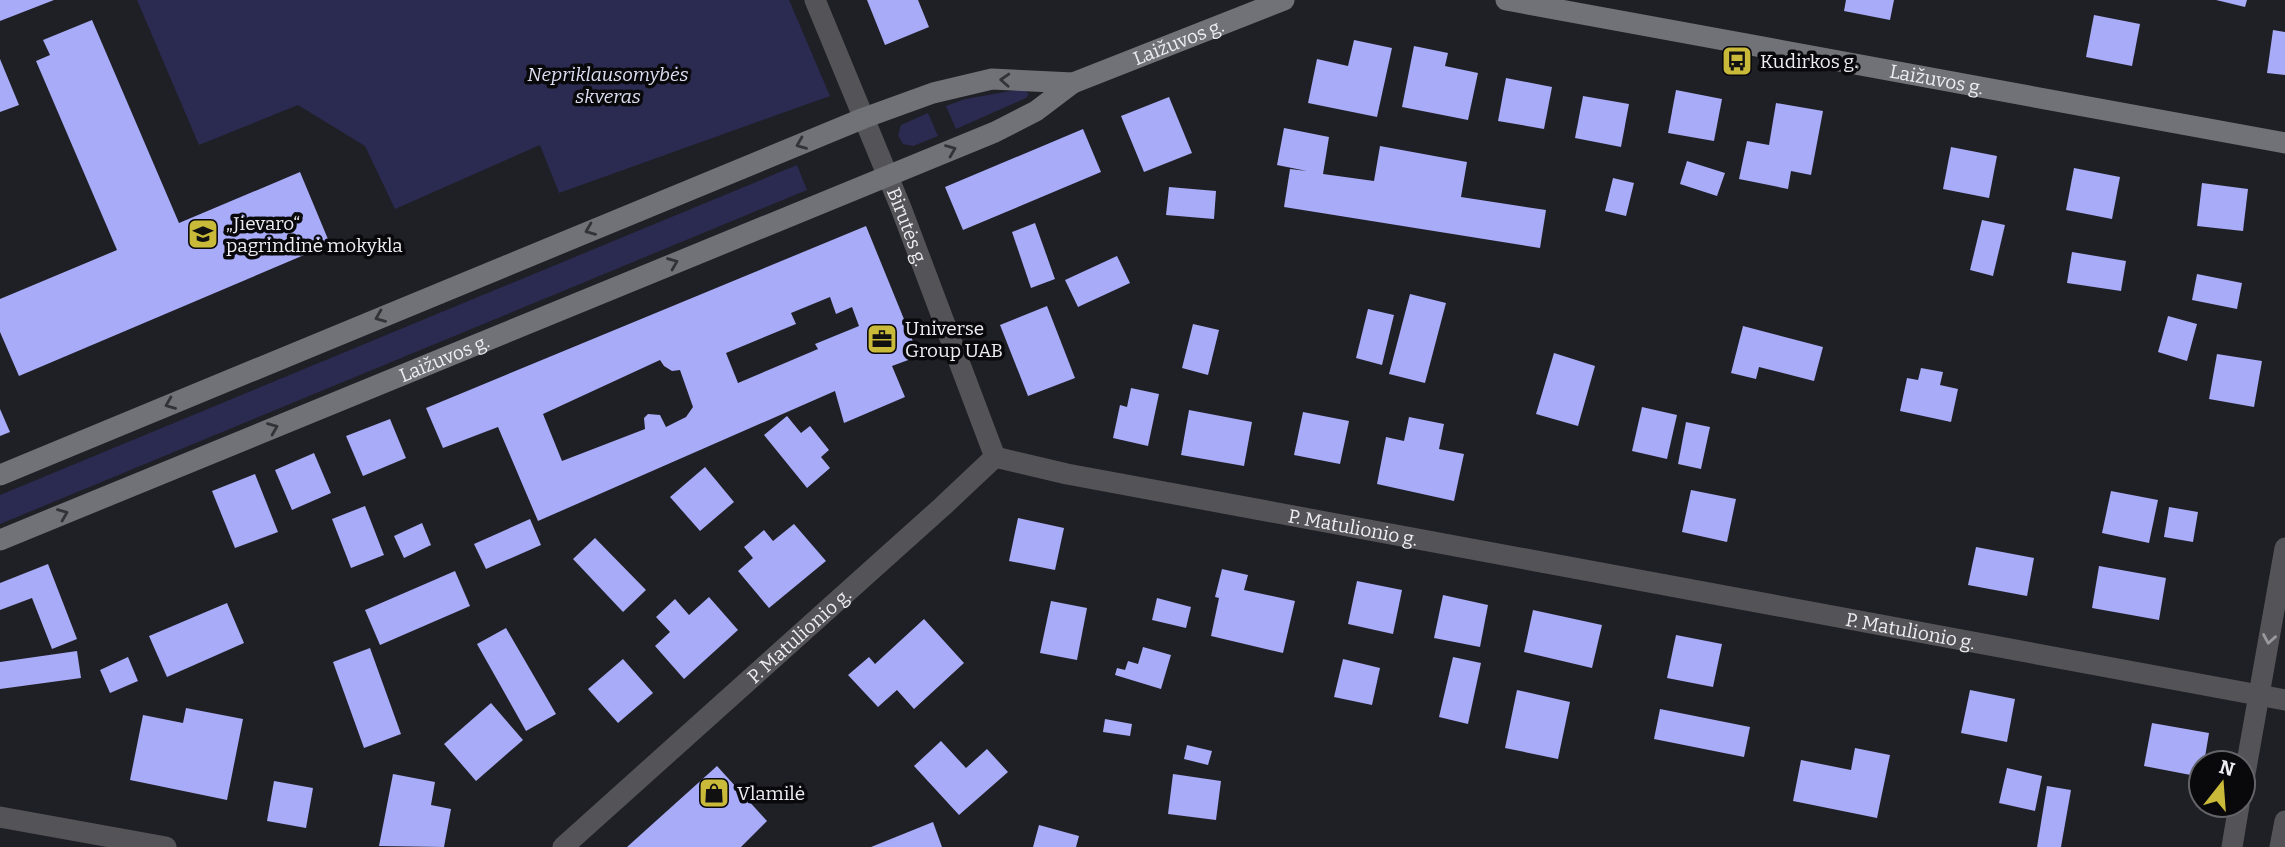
<svg xmlns="http://www.w3.org/2000/svg" width="2285" height="847" font-family="Bitter,serif">
	<style>
		.green { fill: #2b2b51 }
		.building { fill: #a8abf7; fill-rule: evenodd }
		.lines { fill: none; stroke-linecap: round; stroke-linejoin: round }
		.street { stroke: #545458; stroke-width: 21 }
		.secondary { stroke: #717278; stroke-width: 21 }
		.oneway { stroke: #333337 }
		.oneway2 { stroke: #99999d }
		.labels { text-anchor: middle; stroke-width: 7; stroke-linejoin: round; paint-order: stroke }
		.street-label { font-size: 19px; fill: #ededf2; stroke: #09090c }
		.poi-label { font-size: 19px; fill: #ededf2; stroke: #09090c; text-anchor: start }
		.park-label { font-size: 19px; font-style: italic; fill: #dddff3; stroke: #09090c }
	</style>
	<rect width="100%" height="100%" fill="#1f1f26"/>
	<g class="green">
		<polygon points="137,0 789,0 830,96 559,193 540,145 395,209 365,146 298,105 199,145"/>
		<polygon points="1023,89 1029,94 1026,98 956,129 946,106 965,99"/>
		<polygon points="928,113 938,136 913,146 903,144 898,135 901,125"/>
		<polygon points="797,165 807,190 0,524 0,495"/>
	</g>
	<g class="building">
		<polygon points="0,0 54,0 0,21"/>
		<polygon points="867,0 918,0 929,27 885,45"/>
		<polygon points="1846,0 1894,0 1890,20 1844,11"/>
		<polygon points="2216,0 2247,0 2245,7"/>
		<polygon points="2094,15 2140,24 2132,66 2086,57"/>
		<polygon points="92,20 179,223 300,172 330,244 19,376 0,332 0,299 117,250 36,61 50,55 43,40"/>
		<polygon points="2273,30 2285,32 2285,75 2267,73"/>
		<polygon points="1354,40 1392,48 1377,117 1308,103 1317,59 1348,66"/>
		<polygon points="1414,46 1448,53 1445,66 1478,73 1468,120 1402,107"/>
		<polygon points="0,59 19,105 0,112"/>
		<polygon points="1506,78 1552,87 1544,129 1498,121"/>
		<polygon points="1676,90 1722,99 1714,141 1668,133"/>
		<polygon points="1583,96 1629,104 1621,147 1575,138"/>
		<polygon points="1169,97 1192,153 1144,172 1121,116"/>
		<polygon points="1776,103 1823,111 1811,175 1791,171 1788,189 1739,179 1747,141 1769,145"/>
		<polygon points="1284,128 1329,137 1323,174 1374,181 1380,146 1467,162 1461,197 1546,210 1540,248 1284,207 1290,169 1307,171 1277,165"/>
		<polygon points="1083,129 1101,172 963,230 945,187"/>
		<polygon points="1951,147 1997,156 1989,198 1943,189"/>
		<polygon points="1687,161 1725,173 1717,196 1680,184"/>
		<polygon points="2074,168 2120,177 2112,219 2066,210"/>
		<polygon points="1613,178 1634,183 1626,216 1605,211"/>
		<polygon points="2202,183 2248,189 2243,231 2197,226"/>
		<polygon points="1169,187 1216,191 1214,219 1166,215"/>
		<polygon points="1982,220 2005,225 1993,276 1970,270"/>
		<polygon points="1035,223 1055,279 1031,288 1012,232"/>
		<path d="M866 226 919 356 892 366 905 397 844 423 835 391 538 521 498 427 443 448 426 408ZM830 297 836 314 852 307 859 326 815 344 818 349 738 383 726 353 796 324 791 313ZM660 360 664 366 672 371 680 370 693 407 686 417 666 427 660 415 648 414 644 418 645 429 562 461 543 414Z"/>
		<polygon points="2072,252 2126,261 2121,291 2067,283"/>
		<polygon points="1117,256 1130,283 1078,307 1065,280"/>
		<polygon points="2197,274 2242,283 2237,309 2192,300"/>
		<polygon points="1410,294 1446,303 1425,383 1389,374"/>
		<polygon points="1047,306 1075,378 1028,396 1000,325"/>
		<polygon points="1368,309 1394,315 1382,365 1356,358"/>
		<polygon points="2168,316 2197,324 2187,361 2158,352"/>
		<polygon points="1193,324 1219,330 1208,375 1182,368"/>
		<polygon points="1743,326 1823,347 1814,381 1759,367 1756,379 1731,373"/>
		<polygon points="1554,353 1595,366 1578,426 1536,414"/>
		<polygon points="2217,354 2262,361 2254,407 2209,399"/>
		<polygon points="1921,368 1943,372 1940,385 1958,389 1951,422 1900,411 1907,378 1918,380"/>
		<polygon points="1131,388 1159,394 1148,446 1113,438 1120,405 1127,407"/>
		<polygon points="1642,407 1677,415 1667,459 1632,451"/>
		<polygon points="0,409 10,432 0,436"/>
		<polygon points="1189,410 1252,422 1244,466 1181,455"/>
		<polygon points="1303,412 1349,421 1340,464 1294,455"/>
		<polygon points="787,416 801,433 810,426 829,450 821,457 830,468 807,488 764,435"/>
		<polygon points="1409,417 1444,424 1439,449 1464,454 1454,501 1377,484 1386,437 1404,441"/>
		<polygon points="390,419 406,458 363,476 346,436"/>
		<polygon points="1686,422 1710,427 1701,469 1678,464"/>
		<polygon points="314,453 331,493 292,510 275,470"/>
		<polygon points="705,467 734,502 700,531 670,497"/>
		<polygon points="255,474 278,532 235,548 212,491"/>
		<polygon points="1691,490 1736,499 1727,542 1682,532"/>
		<polygon points="2111,491 2158,500 2149,543 2102,533"/>
		<polygon points="365,506 384,555 351,568 332,519"/>
		<polygon points="2169,507 2198,512 2193,542 2164,537"/>
		<polygon points="1018,518 1064,528 1055,570 1009,561"/>
		<polygon points="530,519 541,545 486,569 474,544"/>
		<polygon points="422,523 431,545 404,558 394,536"/>
		<polygon points="794,524 826,561 769,608 738,571 753,558 744,547 764,530 773,541"/>
		<polygon points="595,538 646,590 623,612 573,559"/>
		<polygon points="1976,547 2034,558 2027,596 1968,585"/>
		<polygon points="48,564 77,639 52,649 32,598 0,610 0,583"/>
		<polygon points="2099,566 2166,578 2159,620 2092,608"/>
		<polygon points="1222,569 1248,575 1244,590 1295,601 1283,653 1211,636 1219,598 1215,597"/>
		<polygon points="455,571 470,606 380,645 365,610"/>
		<polygon points="1357,581 1402,590 1393,634 1348,624"/>
		<polygon points="1443,595 1488,605 1480,647 1434,638"/>
		<polygon points="709,597 738,630 684,679 655,646 670,632 656,617 675,599 689,615"/>
		<polygon points="1157,598 1191,607 1186,628 1152,620"/>
		<polygon points="1051,601 1087,608 1077,660 1040,653"/>
		<polygon points="227,603 244,643 167,677 149,636"/>
		<polygon points="1533,610 1602,625 1592,668 1524,652"/>
		<polygon points="924,619 964,663 914,709 897,690 878,707 848,675 869,657 875,664"/>
		<polygon points="506,628 556,714 526,731 477,644"/>
		<polygon points="1676,635 1722,644 1713,687 1667,678"/>
		<polygon points="1143,647 1171,655 1161,689 1115,675 1117,668 1125,670 1128,661 1138,664"/>
		<polygon points="370,648 401,734 364,748 333,662"/>
		<polygon points="77,651 81,678 0,689 0,662"/>
		<polygon points="128,657 138,681 110,693 100,670"/>
		<polygon points="1453,657 1481,663 1468,724 1439,717"/>
		<polygon points="623,659 653,693 618,723 588,689"/>
		<polygon points="1343,659 1380,668 1372,705 1334,697"/>
		<polygon points="1517,690 1570,702 1558,759 1505,748"/>
		<polygon points="1970,690 2015,699 2007,742 1961,733"/>
		<polygon points="491,703 523,740 476,781 444,744"/>
		<polygon points="186,708 243,719 227,800 130,780 143,715 183,723"/>
		<polygon points="1660,709 1750,727 1744,757 1654,739"/>
		<polygon points="1105,719 1132,724 1130,736 1103,732"/>
		<polygon points="2152,723 2209,733 2204,763 2201,763 2201,777 2144,766"/>
		<polygon points="941,741 966,768 987,749 1008,772 959,815 914,766"/>
		<polygon points="1187,745 1212,751 1208,765 1184,759"/>
		<polygon points="1855,748 1890,755 1877,818 1793,801 1801,760 1851,770"/>
		<polygon points="717,766 767,821 741,847 627,847"/>
		<polygon points="2007,768 2042,776 2035,811 1999,803"/>
		<polygon points="393,774 435,782 431,805 451,809 444,847 379,846"/>
		<polygon points="1173,774 1221,781 1216,820 1168,814"/>
		<polygon points="274,781 313,788 306,828 267,821"/>
		<polygon points="2047,786 2071,790 2061,847 2037,847"/>
		<polygon points="933,822 942,847 871,847"/>
		<polygon points="1039,825 1079,836 1076,847 1033,847"/>
	</g>
	<g class="lines">
		<g class="street">
			<path id="s1" d="M815 0 901 208 995 457"/>
			<polyline points="2243,785 2285,548"/>
			<polyline points="0,817 166,847"/>
			<path id="s2" d="M563 847 943 506 995 457 1067 474 2285 700"/>
			<polyline points="2232,847 2239,805"/>
			<polyline points="2280,847 2285,821"/>
		</g>
		<g class="secondary">
			<path id="s3" d="M1506 0 2285 143"/>
			<polyline points="0,475 864,118 933,93 992,79 1073,83"/>
			<path id="s4" d="M0 540 995 132 1036 111 1073 83 1284 0"/>
		</g>
	</g>
	<defs><path id="oneway-chevron" d="M-2-3.5L2.5 0L-2 3.5" fill="none" stroke-width="1.6" stroke-linecap="round" stroke-linejoin="round" transform="scale(1.75)"/></defs>
	<g class="oneway">
		<use href="#oneway-chevron" transform="translate(1005 80) rotate(-177)"/>
		<use href="#oneway-chevron" transform="translate(801 144) rotate(158)"/>
		<use href="#oneway-chevron" transform="translate(951 150) rotate(-22)"/>
		<use href="#oneway-chevron" transform="translate(590 230) rotate(158)"/>
		<use href="#oneway-chevron" transform="translate(673 263) rotate(-22)"/>
		<use href="#oneway-chevron" transform="translate(380 317) rotate(158)"/>
		<use href="#oneway-chevron" transform="translate(170 404) rotate(158)"/>
		<use href="#oneway-chevron" transform="translate(273 428) rotate(-22)"/>
		<use href="#oneway-chevron" transform="translate(63 514) rotate(-22)"/>
	</g>
	<use class="oneway2" href="#oneway-chevron" transform="translate(2269 639) rotate(100)"/>
	<defs>
		<g id="bus-square" transform="scale(1.575)"><rect x="-9" y="-9" width="18" height="18" rx="4" fill="#caba39" stroke="#09090c"/><path d="M-5-6H5V4H4V6H2V4H-2V6H-4V4H-5ZM-3.5-4V0h7V-4ZM-3.5 1.2v1.5H-2V1.2ZM2 1.2v1.5H3.5V1.2Z" fill="#111"/></g>
		<g id="school-square" transform="scale(1.575)"><rect x="-9" y="-9" width="18" height="18" rx="4" fill="#caba39" stroke="#09090c"/><path d="M0-5L7-2L0 1L-7-2ZM-4 1L0 2.5L4 1V4Q0 6-4 4Z" fill="#111"/></g>
		<g id="office-square" transform="scale(1.575)"><rect x="-9" y="-9" width="18" height="18" rx="4" fill="#caba39" stroke="#09090c"/><path d="M-6-3h4V-5.5h4V-3h4V5H-6ZM-1-4.5V-3h2v-1.5ZM-6 0V1H6V0Z" fill="#111"/></g>
		<g id="shop-square" transform="scale(1.575)"><rect x="-9" y="-9" width="18" height="18" rx="4" fill="#caba39" stroke="#09090c"/><path d="M-5-2.5h2.3a2.7 3.5 0 0 1 5.4 0H5L5.5 6h-11ZM-1.5-2.5h3a1.5 2.3 0 0 0-3 0Z" fill="#111"/></g>
	</defs>
	<g fill-rule="evenodd">
		<use href="#bus-square" x="1737" y="61"/>
		<use href="#school-square" x="203" y="234"/>
		<use href="#office-square" x="882" y="339"/>
		<use href="#shop-square" x="714" y="793"/>
	</g>
	<g class="labels">
		<g class="street-label">
			<text dy="7" stroke="none"><textPath href="#s4" startOffset="1281">Laižuvos g.</textPath></text>
			<text dy="7" stroke="none"><textPath href="#s3" startOffset="438">Laižuvos g.</textPath></text>
			<text dy="7" stroke="none"><textPath href="#s1" startOffset="245">Birutės g.</textPath></text>
			<text dy="7" stroke="none"><textPath href="#s4" startOffset="480">Laižuvos g.</textPath></text>
			<text dy="7" stroke="none"><textPath href="#s2" startOffset="947">P. Matulionio g.</textPath></text>
			<text dy="7" stroke="none"><textPath href="#s2" startOffset="1514">P. Matulionio g.</textPath></text>
			<text dy="7" stroke="none"><textPath href="#s2" startOffset="317">P. Matulionio g.</textPath></text>
		</g>
		<g class="poi-label">
			<text x="1760" y="68">Kudirkos g.</text>
			<text x="226" y="230">„Jievaro“<tspan x="226" dy="22">pagrindinė mokykla</tspan></text>
			<text x="905" y="335">Universe<tspan x="905" dy="22">Group UAB</tspan></text>
			<text x="737" y="800">Vlamilė</text>
		</g>
		<g class="park-label">
			<text x="608" y="81">Nepriklausomybės<tspan x="608" dy="22">skveras</tspan></text>
		</g>
	</g>
	<g transform="translate(2222 784) rotate(17)"><circle r="33" fill="#09090c" stroke="#646468" stroke-width="2"/>
	<path d="M0-5L12 26L0 18L-12 26Z" fill="#caba39"/>
	<text y="-10" font-size="19" font-weight="bold" text-anchor="middle" fill="#ededf2">N</text>
	</g>
</svg>
